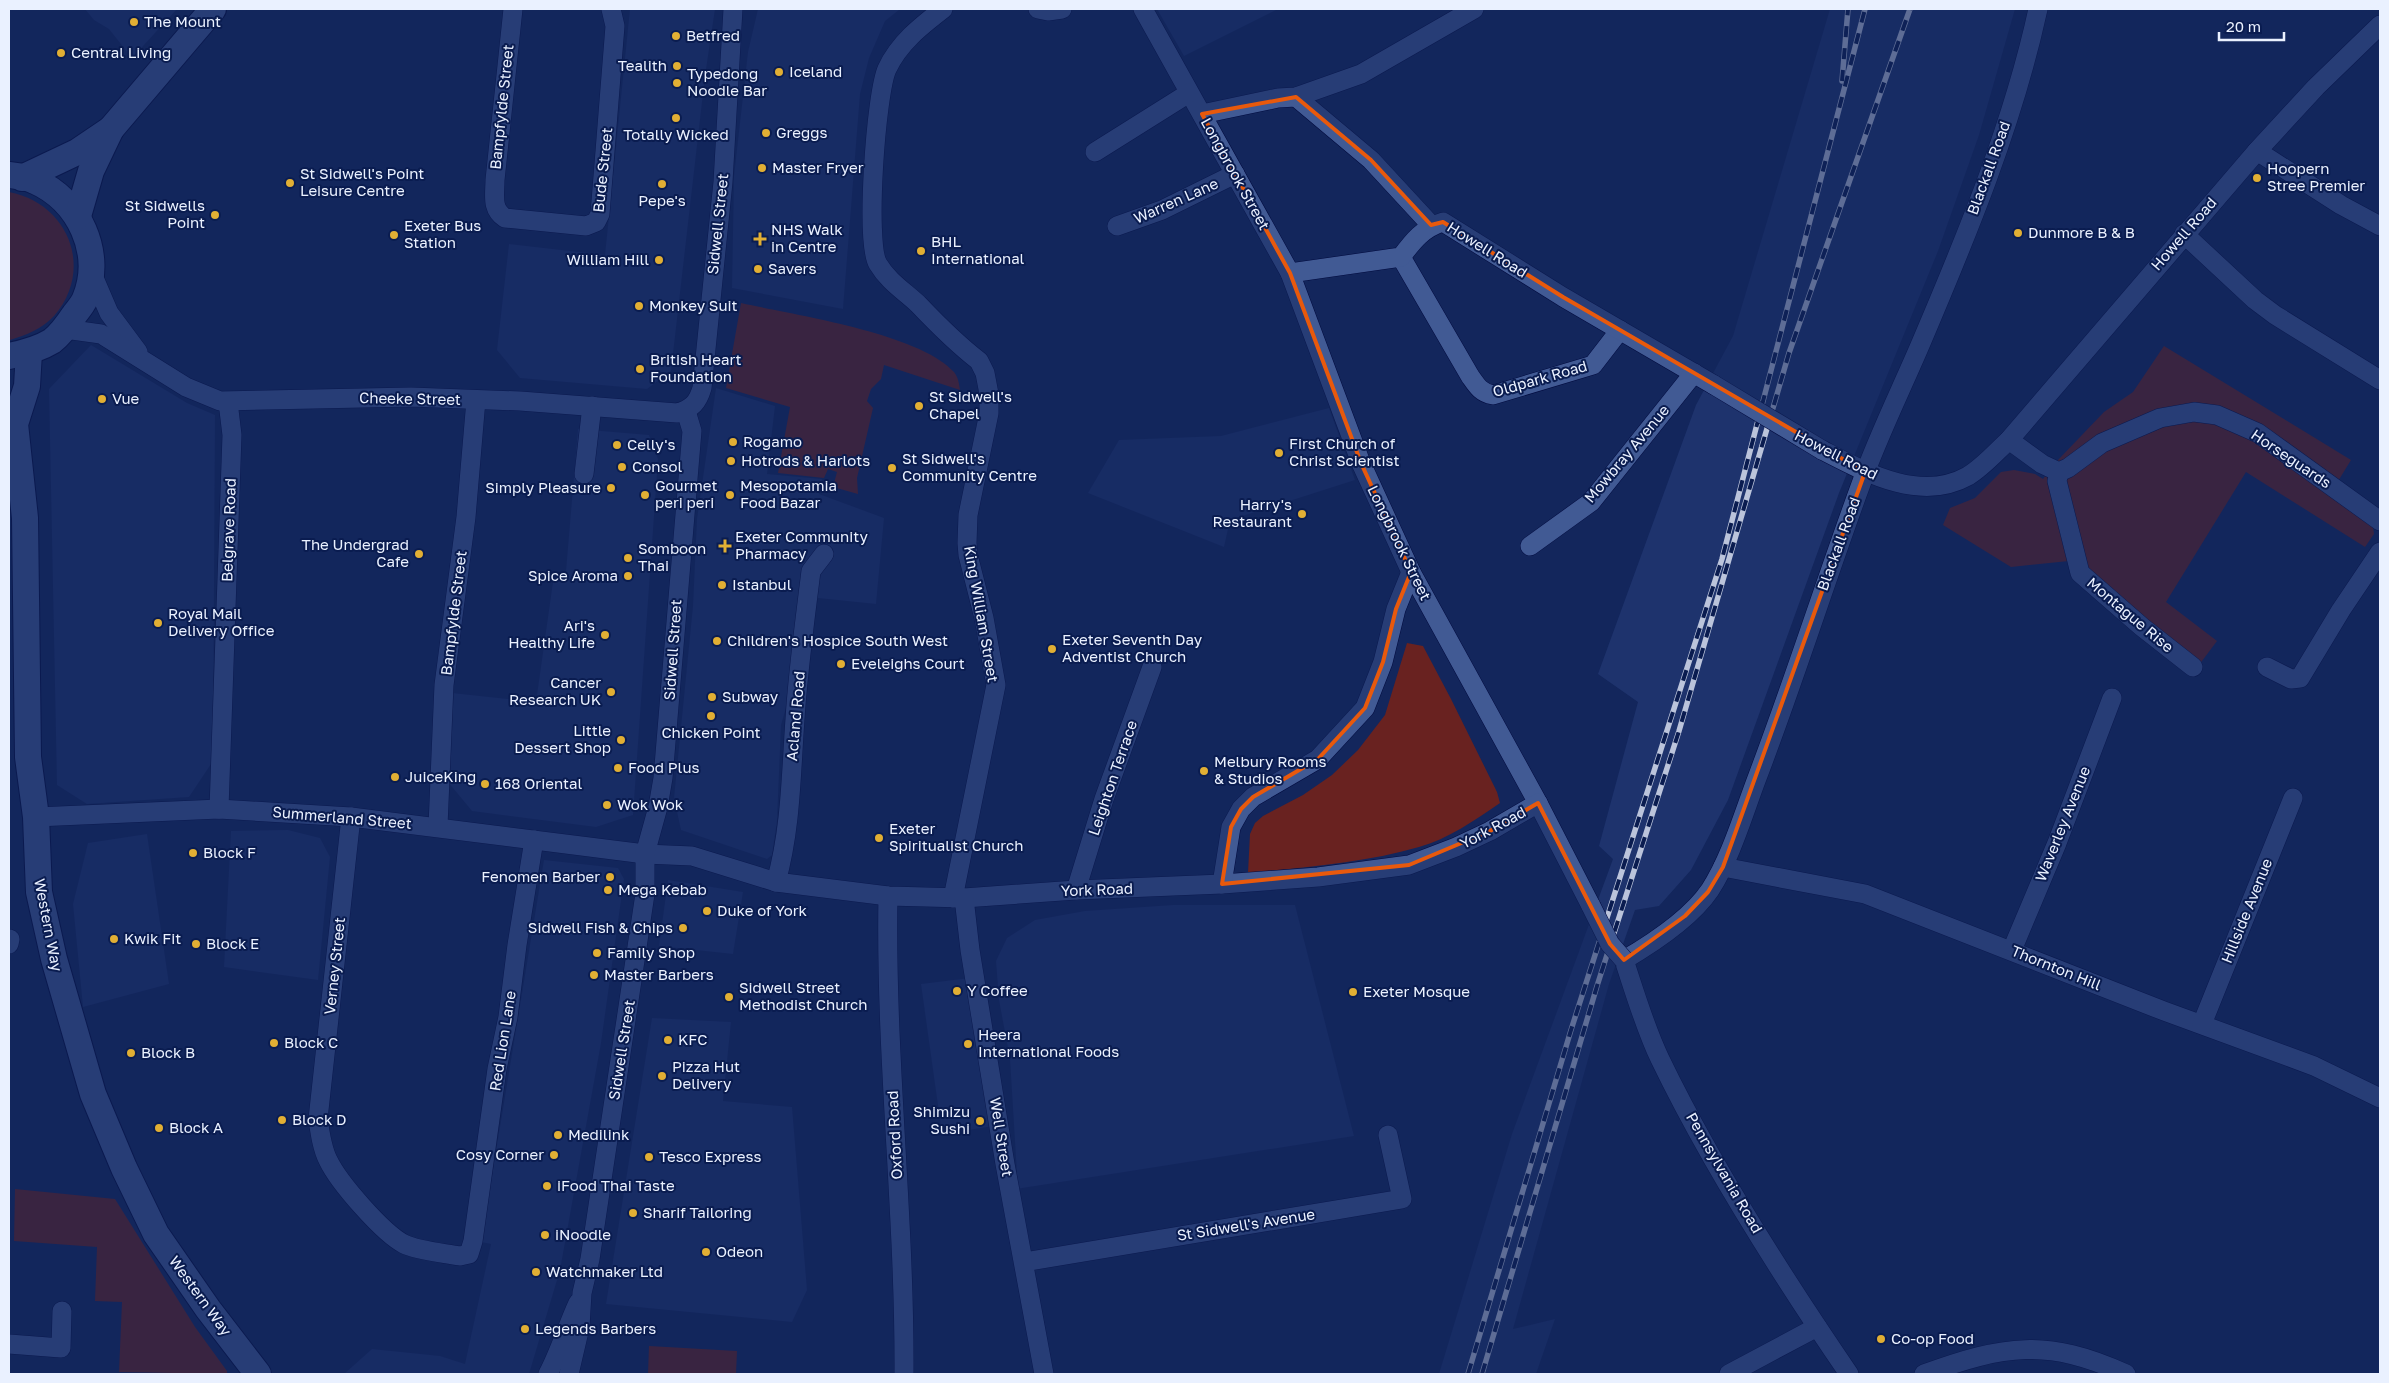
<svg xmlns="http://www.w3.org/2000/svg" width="2389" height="1383" font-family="'Golos Text',sans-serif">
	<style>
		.built { fill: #1e336d }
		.green { fill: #692220 }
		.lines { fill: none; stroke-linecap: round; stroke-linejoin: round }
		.street-casing { stroke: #020b3f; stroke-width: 20 }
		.secondary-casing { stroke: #020b3f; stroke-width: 28 }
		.street { stroke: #415a94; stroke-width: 19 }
		.secondary { stroke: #415a94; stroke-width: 26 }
		.rail-casing { stroke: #bbc4db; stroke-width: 5.5 }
		.rail { stroke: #0a1c50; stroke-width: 4; stroke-dasharray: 11; stroke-linecap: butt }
		.street-bridge-casing { stroke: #020b3f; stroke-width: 20; stroke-linecap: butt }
		.street-bridge { stroke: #415a94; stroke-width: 19 }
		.marked { fill: none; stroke: #e8590c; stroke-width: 4; stroke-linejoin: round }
		.poi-dot { fill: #e1af34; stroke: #0a1c50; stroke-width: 2 }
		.labels { text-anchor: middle; stroke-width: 4; stroke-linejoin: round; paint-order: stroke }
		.poi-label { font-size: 15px; fill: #eaf1ff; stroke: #0a1c50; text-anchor: start }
		.street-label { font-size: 15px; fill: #eaf1ff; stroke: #0a1c50 }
	</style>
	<rect width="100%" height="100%" fill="#13265c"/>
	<g class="built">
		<polygon points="85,9 177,9 132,58 109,29 94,20"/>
		<polygon points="630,9 715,9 705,76 671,371 647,389 520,378 497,350 509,244 605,255"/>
		<polygon points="758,9 900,9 885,21 869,58 860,94 843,309 732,288 734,176 748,52"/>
		<polygon points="1157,9 1278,9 1184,56"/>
		<polygon points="1830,9 2015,9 1979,135 1938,251 1839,493 1728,800 1691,870 1659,906 1635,910 1609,984 1513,1329 1555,1319 1536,1374 1439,1374 1512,1134 1613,859 1599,846 1638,702 1598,674 1696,405 1733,336"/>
		<polygon points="91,345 187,403 215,415 213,761 189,797 87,804 57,785 49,389"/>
		<polygon points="716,388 775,406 767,474 822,479 819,494 884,518 876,604 818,598 781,725 777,821 772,855 767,859 681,830 674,798 693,606 697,519"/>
		<polygon points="1329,408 1355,480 1230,520 1224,547 1088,493 1119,440 1221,436"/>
		<polygon points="578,429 649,435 658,459 633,815 596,827 472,811 448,782 452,693 536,702 554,575 566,571"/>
		<polygon points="288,830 320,838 330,857 318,980 224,967 231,831"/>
		<polygon points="147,834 169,984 83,1007 73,904 88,843"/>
		<polygon points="544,860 618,868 624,879 601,1043 560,1270 529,1374 344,1374 372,1349 440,1356 465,1364 491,1244 481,1242"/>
		<polygon points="668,880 743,892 733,954 659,946"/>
		<polygon points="1173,905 1295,905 1354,1136 1016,1189 1017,1174 1010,1059 999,1000 996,961 1007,938 1035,920 1085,911"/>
		<polygon points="970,978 994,1126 942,1134 921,984"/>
		<polygon points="652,1018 731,1022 723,1101 792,1107 807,1290 792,1322 606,1304"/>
	</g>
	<g class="green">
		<path d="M9 192C68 203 95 269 54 316 42 329 26 335 10 340Z"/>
		<path d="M741 303C794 315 919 333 954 372 958 377 959 383 960 390L884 365 881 379 871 389 867 401 873 408 857 478 858 494 833 487 837 472 828 469 824 478 778 473 790 407 726 388Z"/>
		<polygon points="2164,346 2351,460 2332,491 2372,520 2374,534 2365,547 2246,472 2166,602 2217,641 2199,665 2069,561 2011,567 1943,525 1950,508 1975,498 2001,472 2014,470 2035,474 2043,479 2058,460 2104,412 2133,392"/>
		<path d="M1407 643 1423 646 1451 699 1497 792 1500 803C1475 820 1448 839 1419 847 1364 863 1305 867 1248 873L1250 834 1255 823 1263 816 1303 795 1332 775 1358 750 1385 715Z"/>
		<polygon points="15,1189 115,1199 195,1327 227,1371 227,1374 119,1372 122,1302 95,1301 97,1247 14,1241"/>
		<polygon points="649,1346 737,1351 736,1374 648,1374"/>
	</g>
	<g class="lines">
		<g class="street-casing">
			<g id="street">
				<path d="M513 9 495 180C495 195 491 209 505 218L586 226 596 222 600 214 615 26 611 9"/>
				<path d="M943 9C921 26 899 43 887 69 876 93 865 243 878 264 888 281 904 291 918 304 937 324 957 344 979 361L985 373 989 394V413L968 515 967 543 968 555 984 618 996 685 953 898"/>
				<polyline points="1038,9 1048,11 1062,9"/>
				<polyline points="1143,9 1290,273 1361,463 1411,572 1538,803 1591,906"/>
				<polyline points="1296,97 1371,160 1431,225"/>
				<polyline points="1202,114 1278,98 1296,97 1361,74 1474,9"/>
				<polyline points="2257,151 2341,205 2380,226"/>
				<polyline points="1095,152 1189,93"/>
				<polyline points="1117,226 1162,210 1235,174"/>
				<polyline points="2184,234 2255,300 2275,315 2380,380"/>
				<path d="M1401 257 1470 376C1477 386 1481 393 1493 395L1593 365 1620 330"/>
				<polyline points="91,271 109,313 138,352"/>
				<path d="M1290 273 1401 257C1413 241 1423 228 1443 222L1563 297 1714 385"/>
				<path d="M65 329 101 334 186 387 220 401 411 397 520 401 677 413C692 409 698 402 702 388L723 182 733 9"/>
				<polyline points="2009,440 2042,464 2059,472 2068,468 2102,443 2160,418 2194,412 2217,415 2258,433 2380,521"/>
				<path d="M1822 450C1865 472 1920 503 1968 476 1983 467 1996 452 2009 440L2257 151 2316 87 2380 25"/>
				<polyline points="2059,472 2057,481 2080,573 2142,627 2193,667"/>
				<polyline points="584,474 592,406"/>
				<polyline points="1530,546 1591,502 1694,373"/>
				<polyline points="2267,667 2291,679 2300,678 2341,610 2380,552"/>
				<polyline points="219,809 232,435 228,402"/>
				<polyline points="36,817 219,809 351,817 645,854 692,856 776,882 888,896 964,898 1076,890 1222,884 1318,877 1409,865 1456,847 1490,831 1538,803"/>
				<path d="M351 817 318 1119C320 1133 322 1148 328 1160 339 1183 383 1233 404 1244 418 1251 445 1253 460 1256L469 1254 473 1241 497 1069 508 1017 517 945 534 840"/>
				<polyline points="438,826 444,685 466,517 476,400"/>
				<polyline points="1723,867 1865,894 2164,1011 2314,1066 2380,1098"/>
				<path d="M776 882C791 829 791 774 795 719 798 670 805 620 811 571L824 554"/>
				<polyline points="1222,884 1231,827 1241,809 1253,797 1318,759 1365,708 1383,662 1396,609 1411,572"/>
				<polyline points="1076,890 1104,799 1152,667"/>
				<path d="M888 896C885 1055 905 1215 904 1374"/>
				<polyline points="964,898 970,950 1005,1164 1044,1374"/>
				<polyline points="9,944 10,939"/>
				<polyline points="2012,950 2057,843 2112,698"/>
				<polyline points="2202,1024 2293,798"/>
				<polyline points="1024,1262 1402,1199 1388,1135"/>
				<polyline points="9,1344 61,1348 62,1311"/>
				<path d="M548 1374C560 1351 567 1327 578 1303"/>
				<polyline points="569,1374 580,1327 582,1293 590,1259 645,894 645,854 658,807 663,778 692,431 686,411"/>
				<polyline points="1729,1374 1817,1327"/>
				<path d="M1849 1374C1782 1276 1712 1167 1660 1059 1645 1028 1635 993 1624 960 1653 943 1691 918 1710 890 1731 857 1743 815 1757 778 1794 681 1825 582 1861 484 1878 436 1901 390 1921 343 1967 235 2013 124 2038 9"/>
				<path d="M1924 1374C2004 1345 2047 1338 2126 1374"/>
			</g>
		</g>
		<g class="secondary-casing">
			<g id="secondary">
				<path d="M9 175C17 176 27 177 35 181 79 200 104 253 85 299 83 304 78 310 74 315 68 324 61 334 52 341 39 349 24 353 9 356"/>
				<polyline points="22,178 77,152 111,129"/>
				<polyline points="78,216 91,171 111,129 213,9"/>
				<polyline points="29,352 27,386 15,424 25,518 28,757 36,817 39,892 54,959 93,1094 124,1168 156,1234 208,1309 258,1374"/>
			</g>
		</g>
		<use href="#street" class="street"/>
		<use href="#secondary" class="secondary"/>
		<g class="rail-casing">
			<g id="rail">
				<polyline points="1842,81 1848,9"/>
				<polyline points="1468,1374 1571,1030 1722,559 1865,9"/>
				<polyline points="1482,1374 1597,986 1679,731 1789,353 1910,9"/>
			</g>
		</g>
		<use href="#rail" class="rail"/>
		<g class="street-bridge-casing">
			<g id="street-bridge">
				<polyline points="1714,385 1822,450"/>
				<polyline points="1591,906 1610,944 1624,960"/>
			</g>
		</g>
		<use href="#street-bridge" class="street-bridge"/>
	</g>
	<path d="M0 0H2389V1383H0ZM1296 97 1371 160 1431 225 1443 222 1563 297 1865 472 1723 867 1708 892 1685 916 1624 960 1610 944 1538 803 1490 831 1409 865 1222 884 1231 827 1241 809 1253 797 1318 759 1365 708 1383 662 1396 609 1411 572 1361 463 1290 273 1202 114Z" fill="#13265c" fill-opacity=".55" fill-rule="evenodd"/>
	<path class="marked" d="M1296 97 1371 160 1431 225 1443 222 1563 297 1865 472 1723 867 1708 892 1685 916 1624 960 1610 944 1538 803 1490 831 1409 865 1222 884 1231 827 1241 809 1253 797 1318 759 1365 708 1383 662 1396 609 1411 572 1361 463 1290 273 1202 114Z"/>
	<g class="poi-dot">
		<circle cx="134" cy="22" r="5"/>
		<circle cx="676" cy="36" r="5"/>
		<circle cx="61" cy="53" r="5"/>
		<circle cx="677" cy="66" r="5"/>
		<circle cx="779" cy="72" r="5"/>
		<circle cx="677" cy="83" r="5"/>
		<circle cx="676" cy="118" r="5"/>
		<circle cx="766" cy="133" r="5"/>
		<circle cx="762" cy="168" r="5"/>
		<circle cx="2257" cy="178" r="5"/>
		<circle cx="290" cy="183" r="5"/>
		<circle cx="662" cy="184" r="5"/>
		<circle cx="215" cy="215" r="5"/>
		<circle cx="2018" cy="233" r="5"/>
		<circle cx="394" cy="235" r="5"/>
		<path d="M757.5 231.5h5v5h5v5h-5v5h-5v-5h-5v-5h5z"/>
		<circle cx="921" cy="251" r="5"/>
		<circle cx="659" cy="260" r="5"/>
		<circle cx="758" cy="269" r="5"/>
		<circle cx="639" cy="306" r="5"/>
		<circle cx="640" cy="369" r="5"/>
		<circle cx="102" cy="399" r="5"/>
		<circle cx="919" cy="406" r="5"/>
		<circle cx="733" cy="442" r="5"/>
		<circle cx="617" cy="445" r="5"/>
		<circle cx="1279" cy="453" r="5"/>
		<circle cx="731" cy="461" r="5"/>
		<circle cx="622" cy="467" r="5"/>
		<circle cx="892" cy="468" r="5"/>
		<circle cx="611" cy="488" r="5"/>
		<circle cx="645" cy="495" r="5"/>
		<circle cx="730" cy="495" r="5"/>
		<circle cx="1302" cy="514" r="5"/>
		<path d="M722.5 538.5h5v5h5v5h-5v5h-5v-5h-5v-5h5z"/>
		<circle cx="419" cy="554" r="5"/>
		<circle cx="628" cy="558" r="5"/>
		<circle cx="628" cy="576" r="5"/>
		<circle cx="722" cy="585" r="5"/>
		<circle cx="158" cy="623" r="5"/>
		<circle cx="605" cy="635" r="5"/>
		<circle cx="717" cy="641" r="5"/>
		<circle cx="1052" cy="649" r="5"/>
		<circle cx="841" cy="664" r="5"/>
		<circle cx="611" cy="692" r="5"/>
		<circle cx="712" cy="697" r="5"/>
		<circle cx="711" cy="716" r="5"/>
		<circle cx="621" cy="740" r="5"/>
		<circle cx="618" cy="768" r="5"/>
		<circle cx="1204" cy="771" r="5"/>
		<circle cx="395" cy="777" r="5"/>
		<circle cx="485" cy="784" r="5"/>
		<circle cx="607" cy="805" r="5"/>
		<circle cx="879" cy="838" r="5"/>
		<circle cx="193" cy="853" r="5"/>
		<circle cx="610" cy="877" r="5"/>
		<circle cx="608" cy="890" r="5"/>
		<circle cx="707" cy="911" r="5"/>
		<circle cx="683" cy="928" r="5"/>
		<circle cx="114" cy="939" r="5"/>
		<circle cx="196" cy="944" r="5"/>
		<circle cx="597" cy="953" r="5"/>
		<circle cx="594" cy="975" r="5"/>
		<circle cx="957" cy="991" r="5"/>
		<circle cx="1353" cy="992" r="5"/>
		<circle cx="729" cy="997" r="5"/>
		<circle cx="668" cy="1040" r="5"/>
		<circle cx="274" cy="1043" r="5"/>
		<circle cx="968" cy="1044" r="5"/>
		<circle cx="131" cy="1053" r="5"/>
		<circle cx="662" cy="1076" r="5"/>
		<circle cx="282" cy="1120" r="5"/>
		<circle cx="980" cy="1121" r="5"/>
		<circle cx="159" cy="1128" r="5"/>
		<circle cx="558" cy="1135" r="5"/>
		<circle cx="554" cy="1155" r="5"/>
		<circle cx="649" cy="1157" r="5"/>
		<circle cx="547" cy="1186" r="5"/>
		<circle cx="633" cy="1213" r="5"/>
		<circle cx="545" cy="1235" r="5"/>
		<circle cx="706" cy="1252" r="5"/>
		<circle cx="536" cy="1272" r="5"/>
		<circle cx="525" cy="1329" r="5"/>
		<circle cx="1881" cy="1339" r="5"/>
	</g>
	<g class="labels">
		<g class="poi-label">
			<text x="144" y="27">The Mount</text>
			<text x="686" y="41">Betfred</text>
			<text x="71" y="58">Central Living</text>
			<text x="667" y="71" text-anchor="end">Tealith</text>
			<text x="789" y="77">Iceland</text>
			<text x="687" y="79">Typedong<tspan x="687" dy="17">Noodle Bar</tspan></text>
			<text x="776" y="138">Greggs</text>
			<text x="676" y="140" text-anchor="middle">Totally Wicked</text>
			<text x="772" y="173">Master Fryer</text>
			<text x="2267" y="174">Hoopern<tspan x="2267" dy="17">Stree Premier</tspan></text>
			<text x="300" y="179">St Sidwell's Point<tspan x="300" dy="17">Leisure Centre</tspan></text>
			<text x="662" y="206" text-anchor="middle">Pepe's</text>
			<text x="205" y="211" text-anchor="end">St Sidwells<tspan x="205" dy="17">Point</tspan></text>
			<text x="404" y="231">Exeter Bus<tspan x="404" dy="17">Station</tspan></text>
			<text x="771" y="235">NHS Walk<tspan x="771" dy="17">in Centre</tspan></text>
			<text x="2028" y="238">Dunmore B &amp; B</text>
			<text x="931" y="247">BHL<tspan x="931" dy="17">International</tspan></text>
			<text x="649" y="265" text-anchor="end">William Hill</text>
			<text x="768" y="274">Savers</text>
			<text x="649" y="311">Monkey Suit</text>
			<text x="650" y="365">British Heart<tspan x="650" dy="17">Foundation</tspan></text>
			<text x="929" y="402">St Sidwell's<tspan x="929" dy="17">Chapel</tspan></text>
			<text x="112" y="404">Vue</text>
			<text x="743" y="447">Rogamo</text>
			<text x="1289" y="449">First Church of<tspan x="1289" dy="17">Christ Scientist</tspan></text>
			<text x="627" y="450">Celly's</text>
			<text x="902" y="464">St Sidwell's<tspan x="902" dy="17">Community Centre</tspan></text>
			<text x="741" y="466">Hotrods &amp; Harlots</text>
			<text x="632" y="472">Consol</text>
			<text x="655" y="491">Gourmet<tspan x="655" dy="17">peri peri</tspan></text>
			<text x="740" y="491">Mesopotamia<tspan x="740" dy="17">Food Bazar</tspan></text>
			<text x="601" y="493" text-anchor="end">Simply Pleasure</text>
			<text x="1292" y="510" text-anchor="end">Harry's<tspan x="1292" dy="17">Restaurant</tspan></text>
			<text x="735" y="542">Exeter Community<tspan x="735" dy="17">Pharmacy</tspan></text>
			<text x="409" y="550" text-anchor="end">The Undergrad<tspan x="409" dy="17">Cafe</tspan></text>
			<text x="638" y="554">Somboon<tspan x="638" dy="17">Thai</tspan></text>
			<text x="618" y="581" text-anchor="end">Spice Aroma</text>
			<text x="732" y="590">Istanbul</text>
			<text x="168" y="619">Royal Mail<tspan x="168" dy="17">Delivery Office</tspan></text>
			<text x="595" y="631" text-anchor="end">Ari's<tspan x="595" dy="17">Healthy Life</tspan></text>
			<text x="1062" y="645">Exeter Seventh Day<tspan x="1062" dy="17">Adventist Church</tspan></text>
			<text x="727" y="646">Children's Hospice South West</text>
			<text x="851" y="669">Eveleighs Court</text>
			<text x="601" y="688" text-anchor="end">Cancer<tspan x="601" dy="17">Research UK</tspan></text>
			<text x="722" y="702">Subway</text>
			<text x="611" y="736" text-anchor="end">Little<tspan x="611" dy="17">Dessert Shop</tspan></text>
			<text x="711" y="738" text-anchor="middle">Chicken Point</text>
			<text x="1214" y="767">Melbury Rooms<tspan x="1214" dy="17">&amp; Studios</tspan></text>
			<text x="628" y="773">Food Plus</text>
			<text x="405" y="782">JuiceKing</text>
			<text x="495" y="789">168 Oriental</text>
			<text x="617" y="810">Wok Wok</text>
			<text x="889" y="834">Exeter<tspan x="889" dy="17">Spiritualist Church</tspan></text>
			<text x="203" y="858">Block F</text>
			<text x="600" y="882" text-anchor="end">Fenomen Barber</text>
			<text x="618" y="895">Mega Kebab</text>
			<text x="717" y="916">Duke of York</text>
			<text x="673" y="933" text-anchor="end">Sidwell Fish &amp; Chips</text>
			<text x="124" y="944">Kwik Fit</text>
			<text x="206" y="949">Block E</text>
			<text x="607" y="958">Family Shop</text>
			<text x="604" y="980">Master Barbers</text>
			<text x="739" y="993">Sidwell Street<tspan x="739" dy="17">Methodist Church</tspan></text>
			<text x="967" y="996">Y Coffee</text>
			<text x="1363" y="997">Exeter Mosque</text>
			<text x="978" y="1040">Heera<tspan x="978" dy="17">International Foods</tspan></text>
			<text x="678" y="1045">KFC</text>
			<text x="284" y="1048">Block C</text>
			<text x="141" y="1058">Block B</text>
			<text x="672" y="1072">Pizza Hut<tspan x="672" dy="17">Delivery</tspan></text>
			<text x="970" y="1117" text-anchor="end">Shimizu<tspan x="970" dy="17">Sushi</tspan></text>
			<text x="292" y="1125">Block D</text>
			<text x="169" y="1133">Block A</text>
			<text x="568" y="1140">Medilink</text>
			<text x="544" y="1160" text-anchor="end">Cosy Corner</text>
			<text x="659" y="1162">Tesco Express</text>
			<text x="557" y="1191">iFood Thai Taste</text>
			<text x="643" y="1218">Sharif Tailoring</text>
			<text x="555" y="1240">iNoodle</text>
			<text x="716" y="1257">Odeon</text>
			<text x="546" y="1277">Watchmaker Ltd</text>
			<text x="535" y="1334">Legends Barbers</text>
			<text x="1891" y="1344">Co-op Food</text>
		</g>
		<g class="street-label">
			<text transform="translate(502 107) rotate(-84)" y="5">Bampfylde Street</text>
			<text transform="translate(1989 168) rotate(-70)" y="5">Blackall Road</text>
			<text transform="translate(603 170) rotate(-84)" y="5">Bude Street</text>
			<text transform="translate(1235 174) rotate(61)" y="5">Longbrook Street</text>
			<text transform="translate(1176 201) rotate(-24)" y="5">Warren Lane</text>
			<text transform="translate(718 224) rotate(-84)" y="5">Sidwell Street</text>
			<text transform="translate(2184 234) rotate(-49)" y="5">Howell Road</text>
			<text transform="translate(1487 250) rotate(32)" y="5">Howell Road</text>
			<text transform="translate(1540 379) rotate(-16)" y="5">Oldpark Road</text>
			<text transform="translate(410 399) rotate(1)" y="5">Cheeke Street</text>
			<text transform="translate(1627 454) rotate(-50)" y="5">Mowbray Avenue</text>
			<text transform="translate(1836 455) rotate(27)" y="5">Howell Road</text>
			<text transform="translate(2291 459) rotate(34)" y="5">Horseguards</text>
			<text transform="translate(229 530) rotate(-88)" y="5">Belgrave Road</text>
			<text transform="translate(1399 543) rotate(64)" y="5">Longbrook Street</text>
			<text transform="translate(1839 544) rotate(-70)" y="5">Blackall Road</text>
			<text transform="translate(454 613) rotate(-83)" y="5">Bampfylde Street</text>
			<text transform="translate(981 614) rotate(80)" y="5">King William Street</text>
			<text transform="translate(2130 615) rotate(40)" y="5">Montague Rise</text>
			<text transform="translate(673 650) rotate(-86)" y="5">Sidwell Street</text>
			<text transform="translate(796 716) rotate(-85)" y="5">Acland Road</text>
			<text transform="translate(1113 778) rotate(-71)" y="5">Leighton Terrace</text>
			<text transform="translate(342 818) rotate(5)" y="5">Summerland Street</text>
			<text transform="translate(2063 824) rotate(-68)" y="5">Waverley Avenue</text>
			<text transform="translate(1493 828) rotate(-28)" y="5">York Road</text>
			<text transform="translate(1097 890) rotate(-2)" y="5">York Road</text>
			<text transform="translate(2247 911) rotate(-68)" y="5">Hillside Avenue</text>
			<text transform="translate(48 925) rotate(79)" y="5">Western Way</text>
			<text transform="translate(335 966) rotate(-84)" y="5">Verney Street</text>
			<text transform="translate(2056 968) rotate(22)" y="5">Thornton Hill</text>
			<text transform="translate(503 1041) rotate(-81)" y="5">Red Lion Lane</text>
			<text transform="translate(622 1050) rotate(-81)" y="5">Sidwell Street</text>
			<text transform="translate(895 1135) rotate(-93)" y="5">Oxford Road</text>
			<text transform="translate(1001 1137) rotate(81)" y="5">Well Street</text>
			<text transform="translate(1724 1173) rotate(60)" y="5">Pennsylvania Road</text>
			<text transform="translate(1246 1225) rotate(-9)" y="5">St Sidwell's Avenue</text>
			<text transform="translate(200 1296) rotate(54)" y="5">Western Way</text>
		</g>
	</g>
	<rect width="2389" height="1383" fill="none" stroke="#eaf1ff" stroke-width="20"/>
	<path d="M2219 32v8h65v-8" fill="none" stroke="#eaf1ff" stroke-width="2.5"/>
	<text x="2226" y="32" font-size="15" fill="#eaf1ff" stroke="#0a1c50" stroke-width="4" paint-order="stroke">20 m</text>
</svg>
